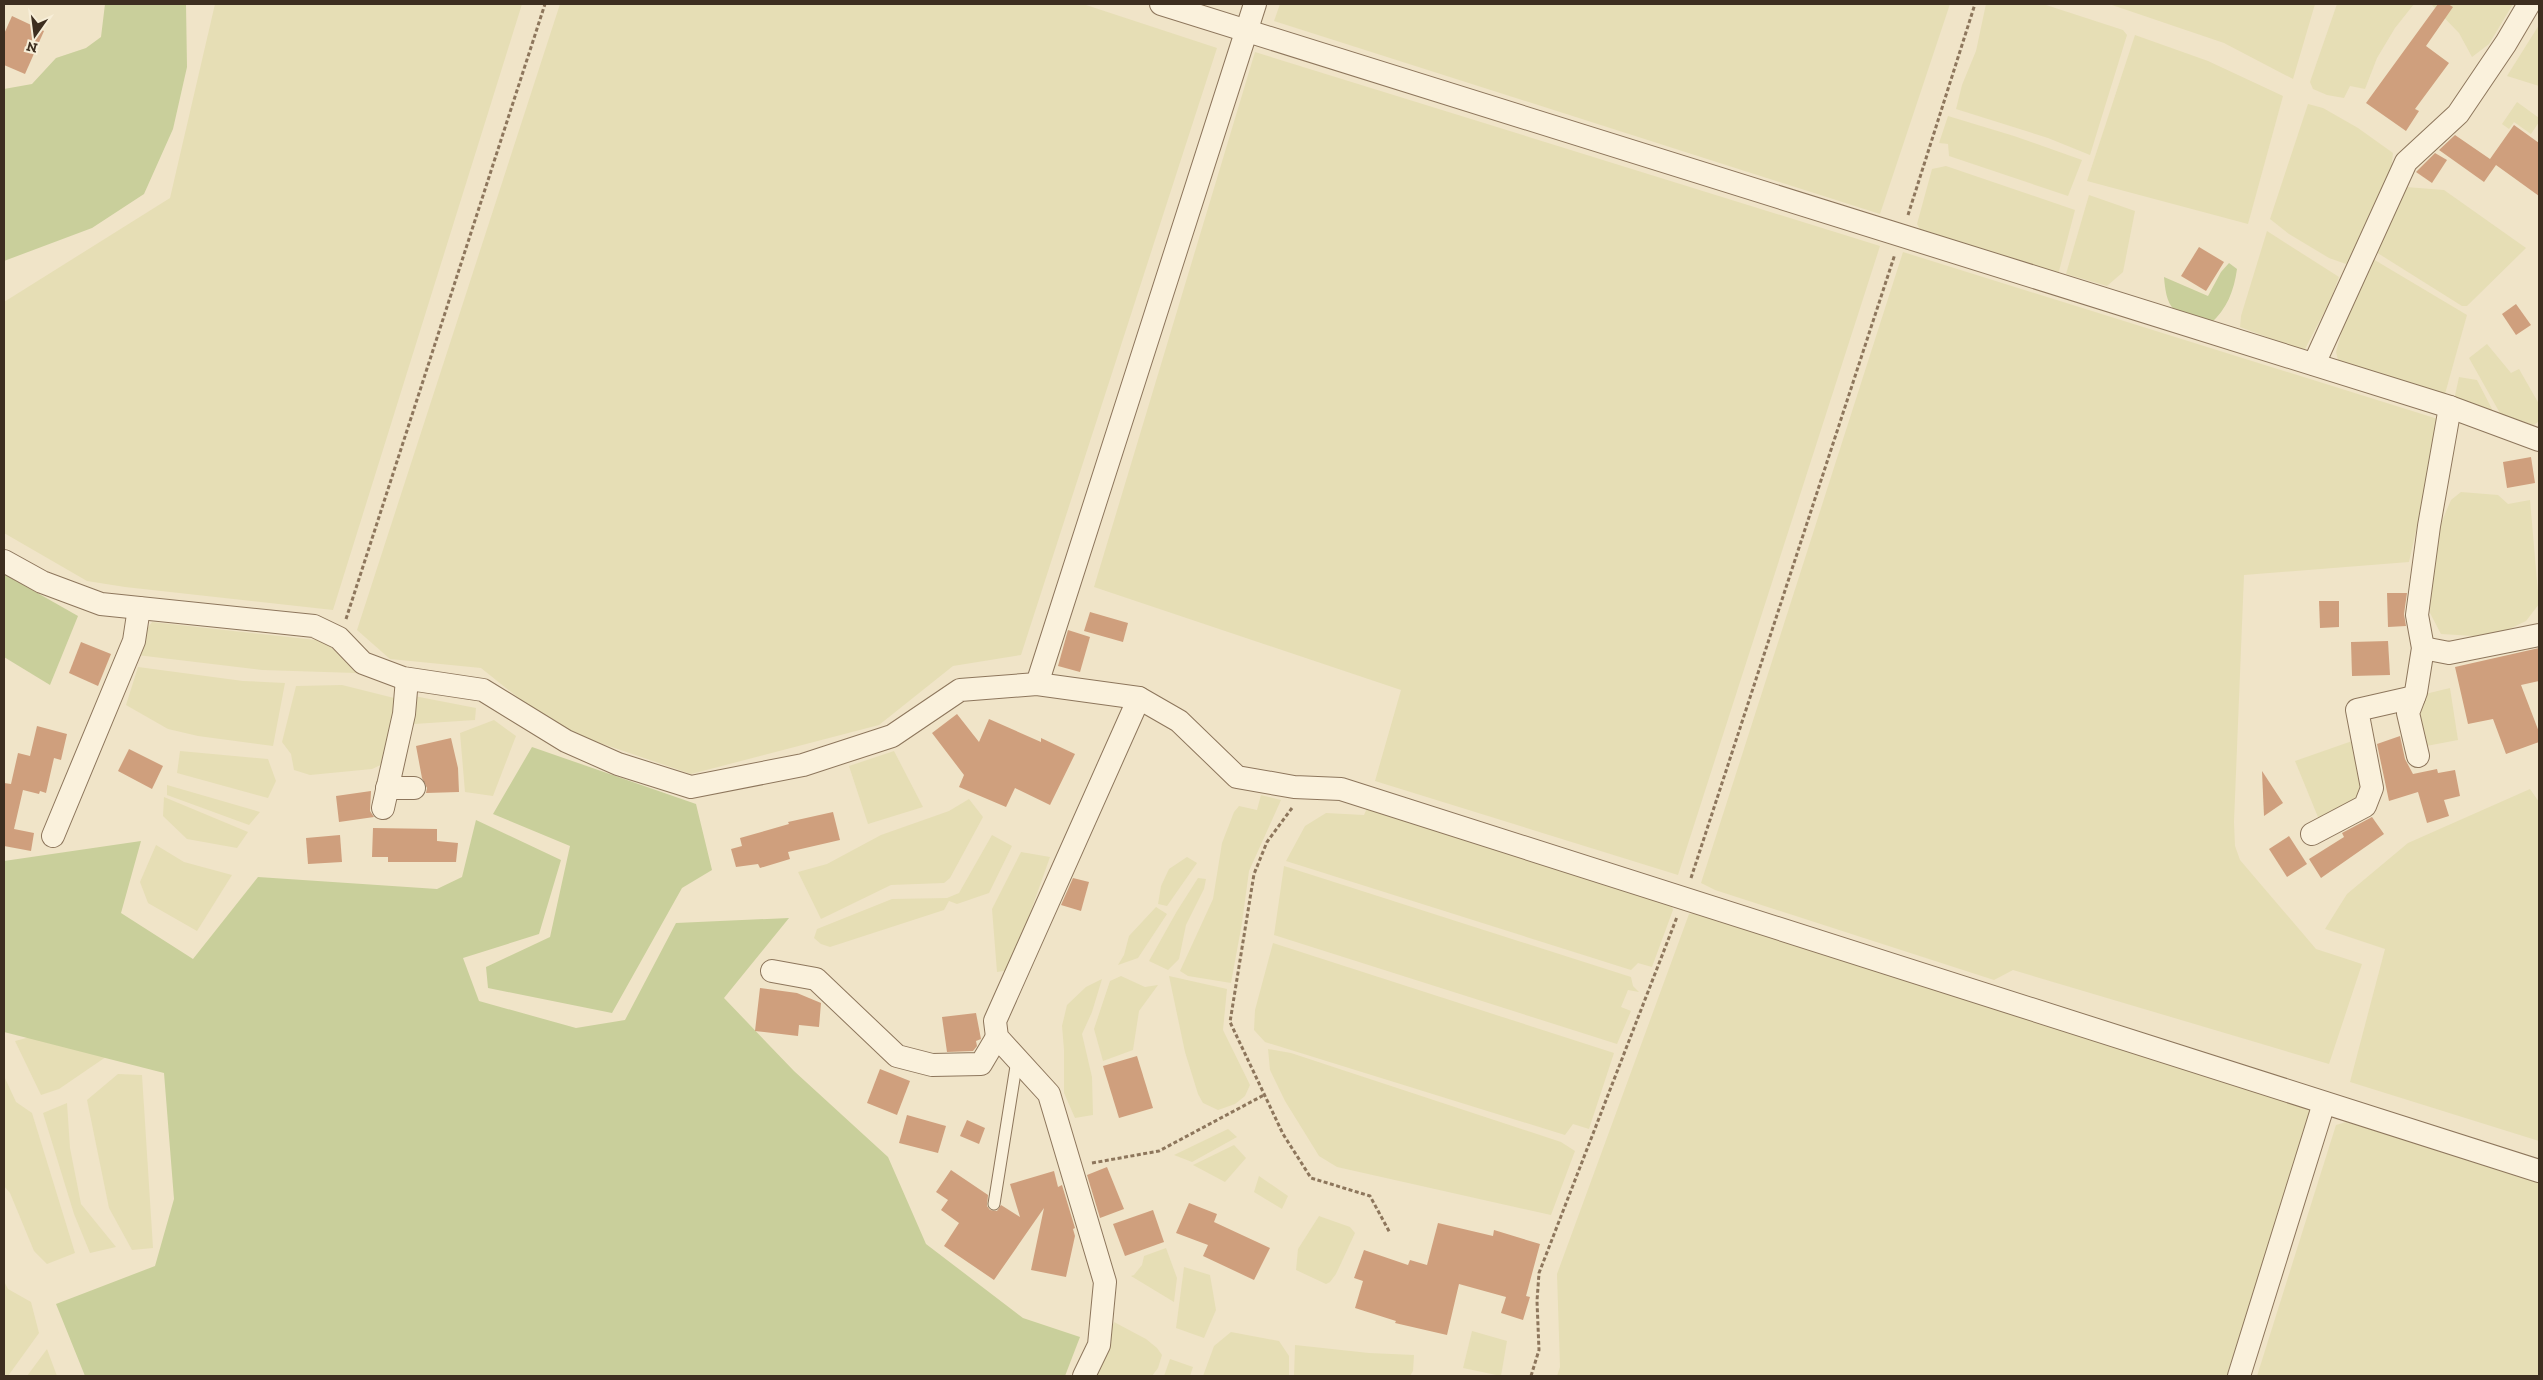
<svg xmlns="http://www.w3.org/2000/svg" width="2543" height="1380" font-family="'Zilla Slab',serif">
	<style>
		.farmland { fill: #e6deb5 }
		.green { fill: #c9cf9b }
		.building { fill: #cf9f7d }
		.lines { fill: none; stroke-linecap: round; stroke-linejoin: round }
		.lane-casing { stroke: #8d765c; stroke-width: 13 }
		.street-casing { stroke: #8d765c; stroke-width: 24 }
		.path { stroke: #8d765c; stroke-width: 3; stroke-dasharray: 4 2.5; stroke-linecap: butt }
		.lane { stroke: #faf1dc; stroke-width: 11 }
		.street { stroke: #faf1dc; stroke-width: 22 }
	</style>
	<rect width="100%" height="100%" fill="#f0e4c8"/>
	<g class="farmland">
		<polygon points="215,4 522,4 333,610 125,587 87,581 4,533 4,302 170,198"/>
		<polygon points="560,4 1083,4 1217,48 1021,655 953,666 879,725 691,774 556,728 481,668 390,659 357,630"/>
		<polygon points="1280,4 1950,4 1880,214 1274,21"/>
		<polygon points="1986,4 2043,4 2123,30 2127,35 2090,155 2048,138 1956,109 1962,85 1976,51"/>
		<polygon points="2109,4 2315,4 2293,79 2224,43"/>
		<polygon points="2337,4 2414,4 2395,28 2377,58 2365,89 2350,86 2344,98 2327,95 2313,89 2310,82"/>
		<polygon points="2431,4 2513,4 2489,44 2472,57 2459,33"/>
		<polygon points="2539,25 2539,86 2507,76"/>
		<polygon points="2135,35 2208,61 2283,96 2248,224 2087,181"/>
		<polygon points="1255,52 1880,246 1678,875 1375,781 1401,690 1094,587"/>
		<polygon points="2517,102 2539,118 2539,122 2531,134 2514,122 2509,129 2502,124"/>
		<polygon points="2308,104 2323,108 2358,128 2393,153 2391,172 2351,259 2346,264 2329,258 2289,234 2270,219"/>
		<polygon points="1948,116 2014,136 2082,160 2068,196 1949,156 1948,144 1939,143"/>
		<polygon points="1946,166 2075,210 2058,275 1921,231 1917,224 1932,169"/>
		<polygon points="2406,187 2444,190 2526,248 2467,306 2462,306 2376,252"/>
		<polygon points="2089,195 2135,211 2123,272 2107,286 2066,274"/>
		<polygon points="2267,231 2339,277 2331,299 2304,351 2240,327 2241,316"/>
		<polygon points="1903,252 2441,420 2409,562 2244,575 2234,822 2235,846 2240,860 2316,949 2362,964 2329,1064 2013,970 1994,980 1715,890 1701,883"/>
		<polygon points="2373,259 2467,315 2445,394 2352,366 2338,360 2336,352 2343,327"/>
		<polygon points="2487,344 2511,373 2519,369 2539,404 2539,421 2534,425 2501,415 2469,358"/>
		<polygon points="2459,377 2477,380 2494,413 2454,400"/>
		<polygon points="2461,492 2498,495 2508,504 2530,500 2539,604 2526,621 2505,631 2474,636 2441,634 2430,613 2431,569 2438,530 2451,500"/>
		<polygon points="152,622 325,641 356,673 262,670 137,655 146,630"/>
		<polygon points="138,667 243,681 285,683 273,746 198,736 168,729 126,705"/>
		<polygon points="342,685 398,699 383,764 372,769 310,775 294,770 291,754 282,742 296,686"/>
		<polygon points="2450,688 2458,740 2421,747 2412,713 2421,695"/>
		<polygon points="414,696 476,708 475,720 414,724"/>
		<polygon points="494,720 516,736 493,796 465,792 460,733"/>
		<polygon points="2355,740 2363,782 2355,800 2320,822 2295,761"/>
		<polygon points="180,751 268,759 276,781 268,798 177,773"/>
		<polygon points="894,751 923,807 868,824 849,766"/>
		<polygon points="167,785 260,812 249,825 167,795"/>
		<polygon points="2530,789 2539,802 2539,1141 2350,1082 2385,949 2325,929 2347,894 2408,843"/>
		<polygon points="1261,795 1281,800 1249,871 1242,923 1231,983 1188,976 1180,971 1213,899 1222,843 1234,812 1239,806 1257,810"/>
		<polygon points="164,797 248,832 237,848 187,839 163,816"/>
		<polygon points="969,799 983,817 950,878 944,883 891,885 821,919 798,872 827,864 881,835 949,811"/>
		<polygon points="1368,806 1670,900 1673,910 1652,967 1638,963 1631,970 1286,861 1305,826 1326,813 1364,815"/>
		<polygon points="992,835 1012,846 989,893 957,904 949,901 944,910 830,947 821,944 814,938 817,929 892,899 947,898 959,893"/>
		<polygon points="156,845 184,862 232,875 197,931 148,903 140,882"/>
		<polygon points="1021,852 1050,857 1010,970 997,972 992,909"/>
		<polygon points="1187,857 1197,863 1167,906 1158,904 1161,886 1169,869"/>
		<polygon points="1284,866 1631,977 1633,986 1639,992 1628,990 1621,1007 1631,1011 1617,1044 1274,935"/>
		<polygon points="1198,878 1206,879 1204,889 1186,925 1179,959 1168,970 1149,961 1177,911"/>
		<polygon points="1156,907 1167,914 1138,958 1118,965 1124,955 1129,936"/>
		<polygon points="1704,911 2308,1109 2310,1115 2230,1376 1557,1376 1560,1367 1557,1274 1689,914"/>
		<polygon points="1273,943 1614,1053 1589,1129 1573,1124 1565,1135 1265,1042 1254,1030 1255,1010"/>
		<polygon points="1121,976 1145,987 1158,985 1139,1011 1133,1050 1103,1061 1094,1029 1110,981"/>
		<polygon points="1169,976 1227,989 1223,1030 1250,1085 1245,1096 1235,1104 1218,1110 1203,1103 1198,1094 1185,1052"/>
		<polygon points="1102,979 1092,1012 1082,1034 1092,1077 1093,1115 1075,1118 1064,1093 1064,1050 1062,1026 1067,1005 1086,987"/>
		<polygon points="64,1028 116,1050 59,1089 41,1095 15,1041"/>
		<polygon points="1268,1049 1291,1053 1561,1142 1575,1151 1551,1215 1337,1167 1319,1156 1285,1101 1270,1070"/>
		<polygon points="118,1074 142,1075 153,1248 132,1250 109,1208 87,1100"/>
		<polygon points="4,1076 16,1102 32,1113 75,1253 47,1264 34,1251 10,1193 4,1186"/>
		<polygon points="67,1103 70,1148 81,1204 116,1247 90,1253 74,1214 43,1113"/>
		<polygon points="2346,1122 2539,1180 2539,1376 2257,1376 2336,1125"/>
		<polygon points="1228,1129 1237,1137 1192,1162 1174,1155"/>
		<polygon points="1234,1145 1246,1158 1225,1182 1193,1165"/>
		<polygon points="1259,1176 1288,1196 1282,1209 1254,1192"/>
		<polygon points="1319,1216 1350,1227 1355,1233 1336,1274 1330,1282 1326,1284 1296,1270 1298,1249"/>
		<polygon points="1166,1248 1177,1278 1174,1302 1131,1276 1134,1275 1142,1265 1144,1256"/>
		<polygon points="1184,1267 1210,1275 1216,1310 1204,1338 1176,1328"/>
		<polygon points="4,1281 8,1289 31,1302 39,1333 8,1376 4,1376"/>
		<polygon points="1114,1322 1146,1339 1157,1348 1162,1355 1158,1368 1152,1376 1093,1376"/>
		<polygon points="1472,1331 1507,1341 1501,1376 1463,1368"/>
		<polygon points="1231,1332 1279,1341 1289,1356 1289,1376 1203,1376 1214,1346"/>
		<polygon points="1295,1345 1369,1353 1414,1355 1413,1371 1410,1376 1294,1376"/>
		<polygon points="47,1349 57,1376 27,1376"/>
		<polygon points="1170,1359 1193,1367 1190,1376 1164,1376"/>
	</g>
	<g class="green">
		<polygon points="105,4 186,4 187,67 173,129 144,194 92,228 4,261 4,89 32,84 56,58 86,48 101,37"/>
		<path d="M2229 263 2237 269C2234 291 2227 309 2210 324 2177 313 2167 316 2164 277L2208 296 2221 272Z"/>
		<polygon points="4,574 78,616 50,685 4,657"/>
		<polygon points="532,747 696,804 712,870 682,888 612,1013 488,988 486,967 550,937 570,846 493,814"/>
		<polygon points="476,820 561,860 539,934 463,958 479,1001 576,1028 625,1020 676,923 789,918 724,998 794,1071 888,1157 926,1244 1023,1318 1080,1337 1065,1376 85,1376 56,1304 155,1266 174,1199 164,1073 4,1032 4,861 141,841 121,913 193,959 258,877 437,889 462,877"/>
	</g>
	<g class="building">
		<polygon points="2438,4 2448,4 2453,7 2426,46 2449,63 2415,109 2419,111 2406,131 2366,103"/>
		<polygon points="12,16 44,31 25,74 4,65 4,34"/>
		<polygon points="2514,125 2539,143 2539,196 2496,165 2484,182 2439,150 2455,135 2490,159"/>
		<polygon points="2435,153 2447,160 2432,183 2416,172"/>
		<polygon points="2199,247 2224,262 2206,291 2181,276"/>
		<polygon points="2516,304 2531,325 2516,335 2502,314"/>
		<polygon points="2531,457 2535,483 2507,488 2503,462"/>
		<polygon points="2387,593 2407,593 2404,614 2406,626 2388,627"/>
		<polygon points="2319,601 2339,601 2339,627 2320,628"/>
		<polygon points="1090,612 1128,623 1123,642 1084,631"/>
		<polygon points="1068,630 1090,637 1080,672 1058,666"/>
		<polygon points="2388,641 2390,675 2352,676 2351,642"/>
		<polygon points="81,642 111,654 98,686 69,673"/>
		<polygon points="2539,648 2539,681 2521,685 2539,732 2539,742 2506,754 2493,719 2468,724 2455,667"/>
		<polygon points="957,714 979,742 989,719 1041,742 1041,738 1075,754 1050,805 1015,788 1006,807 959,787 964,775 932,733"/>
		<polygon points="37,726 67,734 61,760 54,758 46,793 40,791 39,794 23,790 14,829 34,833 31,851 4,846 4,783 11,784 18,753 30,756"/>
		<polygon points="2400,736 2405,759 2413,774 2437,769 2438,773 2455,770 2460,796 2444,800 2449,816 2427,823 2418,792 2389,801 2377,744"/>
		<polygon points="451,738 458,768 459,792 426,793 427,788 422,778 416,746"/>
		<polygon points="129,749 163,766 152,789 118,771"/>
		<polygon points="2262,771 2283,803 2264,816"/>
		<polygon points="371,791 370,811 374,817 339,822 336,796"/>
		<polygon points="833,812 840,840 788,852 790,859 760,868 758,864 736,867 731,849 742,846 740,838 789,824 788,822"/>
		<polygon points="2372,817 2384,834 2321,878 2309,859 2344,837 2342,833"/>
		<polygon points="373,828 437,829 437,841 458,843 456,862 388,862 388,857 372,857"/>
		<polygon points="340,835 342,862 308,864 306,838"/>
		<polygon points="2289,836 2307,864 2287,877 2269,849"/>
		<polygon points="1073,878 1089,882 1081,911 1061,905"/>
		<polygon points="760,988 797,993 821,1003 819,1027 799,1025 798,1036 755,1031"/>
		<polygon points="976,1013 981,1039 976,1041 977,1046 973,1051 947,1052 942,1017"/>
		<polygon points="1137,1056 1153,1108 1119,1118 1103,1066"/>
		<polygon points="880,1069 910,1081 897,1115 867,1103"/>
		<polygon points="907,1115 946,1126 938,1153 899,1143"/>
		<polygon points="967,1120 985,1128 979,1144 960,1136"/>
		<polygon points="1107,1167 1124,1209 1100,1218 1087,1175"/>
		<polygon points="951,1170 988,1195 987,1206 990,1210 997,1211 1001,1205 1020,1217 1010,1184 1054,1171 1058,1187 1062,1185 1075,1228 1073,1229 1075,1236 1066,1277 1031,1270 1044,1208 994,1280 944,1246 959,1223 941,1210 948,1200 936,1192"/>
		<polygon points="1189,1203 1217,1214 1214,1222 1270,1248 1254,1280 1203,1256 1208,1245 1176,1233"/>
		<polygon points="1153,1210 1164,1242 1125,1256 1113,1224"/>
		<polygon points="1438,1223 1493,1236 1494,1230 1540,1244 1526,1296 1530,1297 1523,1320 1501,1313 1506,1297 1459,1284 1447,1335 1395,1323 1396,1321 1355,1308 1363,1281 1354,1278 1364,1250 1408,1265 1410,1260 1427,1265"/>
	</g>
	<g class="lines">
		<g class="lane-casing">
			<polyline id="lane" points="994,1204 1017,1060"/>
		</g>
		<g class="street-casing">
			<g id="street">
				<polyline points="1161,4 2450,407 2539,440"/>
				<polyline points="2314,364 2406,162 2458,114 2506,43 2529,4"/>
				<polyline points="4,561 42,582 101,604 314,626 339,638 363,663 403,678 483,690 566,741 618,764 691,787 803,765 892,736 960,690 1037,684 1139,698 1179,721 1237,777 1294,787 1341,789 2539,1171"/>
				<polyline points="2423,648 2449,653 2539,635"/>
				<polyline points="1037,684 1255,4"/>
				<polyline points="2418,756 2408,713 2416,692 2423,648 2417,615 2429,526 2450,407"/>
				<polyline points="387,788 414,788"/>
				<polyline points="383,808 404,714 407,679"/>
				<polyline points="2312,834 2365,806 2372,788 2357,710 2414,697"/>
				<polyline points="53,836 134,641 139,608"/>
				<polyline points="772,971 816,979 897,1056 932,1065 981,1064 997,1037"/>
				<polyline points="1084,1376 1099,1345 1105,1282 1049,1094 997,1037 995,1021 1139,698"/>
				<polyline points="2239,1376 2324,1103"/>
			</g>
		</g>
		<g class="path">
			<polyline points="1908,215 1975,4"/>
			<polyline points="346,619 545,4"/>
			<polyline points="1292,808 1267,842 1254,874 1230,1022 1283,1134 1311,1178 1370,1196 1390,1233"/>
			<polyline points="1691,878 1895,254"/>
			<polyline points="1092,1163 1159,1151 1264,1095"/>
			<polyline points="1531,1376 1539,1350 1537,1301 1539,1273 1677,917"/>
		</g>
		<use href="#lane" class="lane"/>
		<use href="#street" class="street"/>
	</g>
	<rect width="2543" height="1380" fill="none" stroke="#3d2e20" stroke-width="10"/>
	<g transform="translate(35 35) rotate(194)" stroke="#f7eed8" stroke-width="4" paint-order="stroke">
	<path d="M0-4L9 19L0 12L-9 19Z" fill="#3d2e20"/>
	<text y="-8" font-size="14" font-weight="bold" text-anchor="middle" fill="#3d2e20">N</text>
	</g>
</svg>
